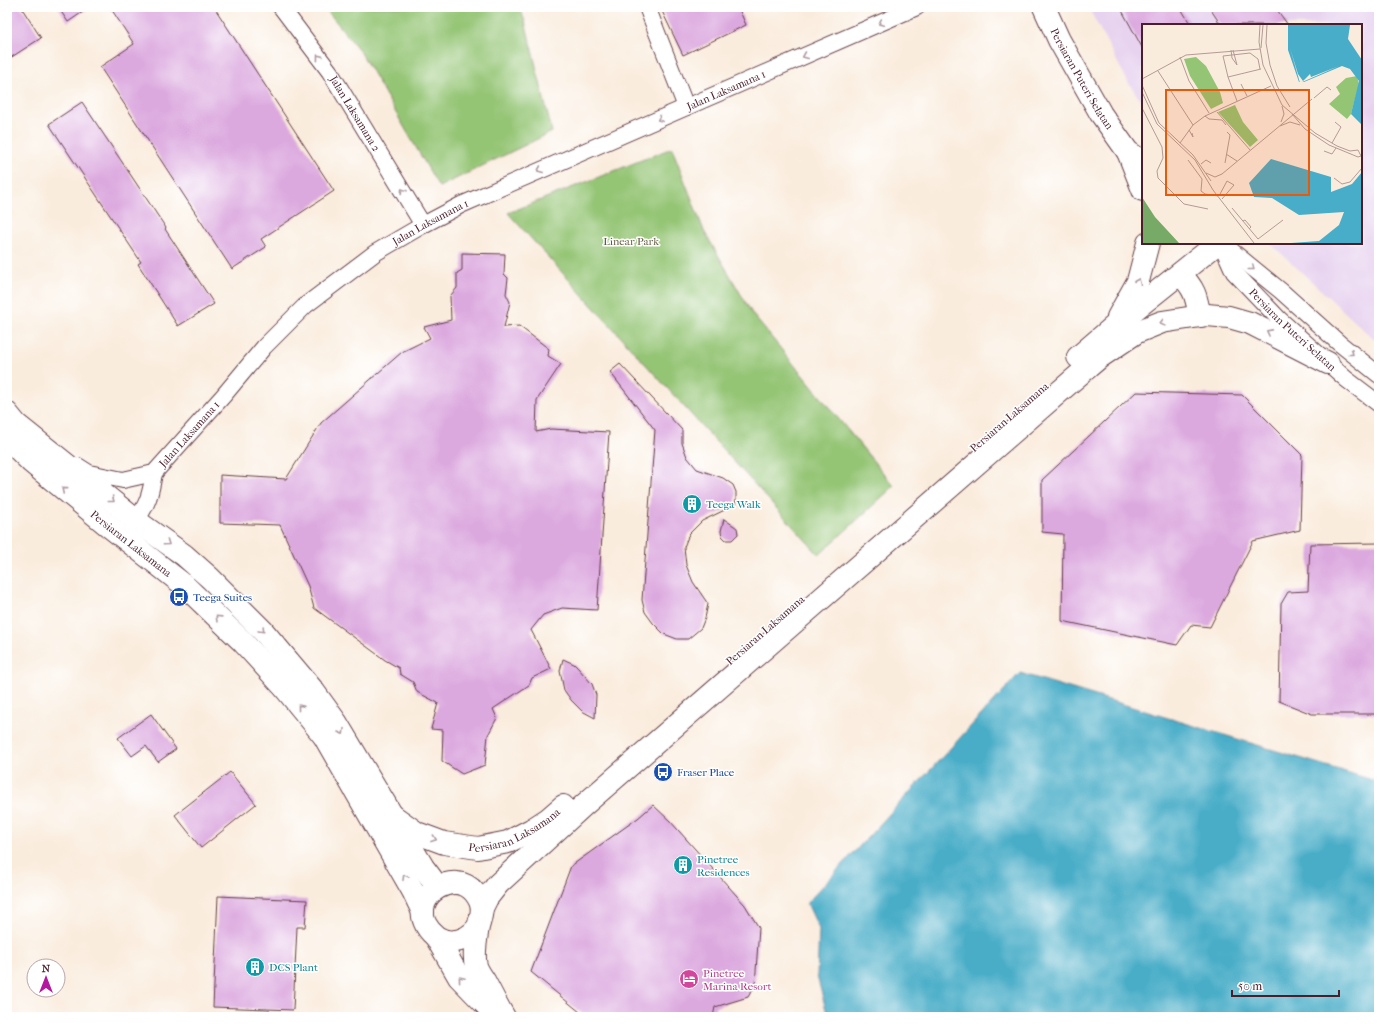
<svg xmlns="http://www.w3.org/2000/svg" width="1386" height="1024" font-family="'IM FELL French Canon',serif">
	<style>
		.built { fill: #e7d2ef }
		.green { fill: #94c574; stroke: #6f7250 }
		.water { fill: #48adc8; stroke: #49667a }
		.building { fill: #dca9df }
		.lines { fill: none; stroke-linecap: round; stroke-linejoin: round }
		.street-casing { stroke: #643e46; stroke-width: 18 }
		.secondary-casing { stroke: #643e46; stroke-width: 24 }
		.street { stroke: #fff; stroke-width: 16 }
		.secondary { stroke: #fff; stroke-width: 22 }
		.oneway { stroke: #ae9aa0 }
		.labels { text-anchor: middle; stroke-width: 3; stroke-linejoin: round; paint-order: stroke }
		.street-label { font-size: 11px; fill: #4a1f2b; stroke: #fff }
		.park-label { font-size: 11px; fill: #645945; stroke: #fff }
		.culture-label { font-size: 11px; fill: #0d838f; stroke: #fff; text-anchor: start }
		.transit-label { font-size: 11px; fill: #164399; stroke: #fff; text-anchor: start }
		.hotel-label { font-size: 11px; fill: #b23c85; stroke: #fff; text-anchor: start }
		.inset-road { fill: none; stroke: #b49a96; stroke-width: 1 }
		.view { fill: #e8590c; fill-opacity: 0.15; stroke: #e8590c; stroke-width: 2 }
		.inset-edge { fill: none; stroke: #4a1f2b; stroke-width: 2 }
	</style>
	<rect width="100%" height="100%" fill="#fff"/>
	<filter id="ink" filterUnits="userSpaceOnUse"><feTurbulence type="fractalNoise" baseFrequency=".025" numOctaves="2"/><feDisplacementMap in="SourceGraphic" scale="8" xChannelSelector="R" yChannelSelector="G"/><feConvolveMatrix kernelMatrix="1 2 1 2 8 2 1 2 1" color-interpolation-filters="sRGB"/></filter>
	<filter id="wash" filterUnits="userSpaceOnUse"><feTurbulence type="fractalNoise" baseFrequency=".012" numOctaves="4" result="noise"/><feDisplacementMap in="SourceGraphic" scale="16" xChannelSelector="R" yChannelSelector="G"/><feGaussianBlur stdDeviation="0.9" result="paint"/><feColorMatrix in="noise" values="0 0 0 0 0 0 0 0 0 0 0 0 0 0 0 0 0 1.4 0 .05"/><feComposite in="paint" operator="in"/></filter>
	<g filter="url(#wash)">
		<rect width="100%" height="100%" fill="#faecdd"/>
		<polygon class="built" points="1088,7 1379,7 1379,344 1270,243 1361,243 1361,25 1143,25 1143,104 1128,82"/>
		<g class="green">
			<polygon points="324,7 519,7 525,21 552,132 439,187 360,51"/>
			<polygon points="672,148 704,231 753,315 894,486 819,555 508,213"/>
		</g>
		<polygon class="water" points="1020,673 1379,782 1379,1017 828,1017 817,976 819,929 807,903"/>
		<g id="blocks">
			<g class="building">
				<polygon points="7,7 21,7 41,38 7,60"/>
				<polygon points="58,7 90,7 68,22"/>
				<polygon points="110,7 214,7 334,191 261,239 266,247 232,269 100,67 134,44"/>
				<polygon points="660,7 738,7 746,25 683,55"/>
				<polygon points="1120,7 1180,7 1191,25 1143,25 1143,49"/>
				<polygon points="1209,7 1275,7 1288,25 1221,25"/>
				<polygon points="82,102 166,228 165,229 214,304 178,326 138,264 141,262 49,124"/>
				<polygon points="462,253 505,254 504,274 508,278 506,294 510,302 504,327 519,326 549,349 548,356 561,364 537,400 536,432 551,429 609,432 597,610 562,608 543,615 531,630 551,669 532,678 529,685 493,709 497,718 488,735 485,765 462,774 442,761 443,730 431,729 438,703 417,692 413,682 400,674 399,668 385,660 314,608 308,586 280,525 220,523 220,475 286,479 321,423 402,352 430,338 424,327 451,320 450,296 457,288 457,273 462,270"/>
				<polygon points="620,364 682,430 682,443 687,457 697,469 723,478 733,485 736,492 736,500 735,505 702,521 689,534 684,547 686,565 693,582 708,604 705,618 701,628 688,639 677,639 664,634 653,623 645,612 642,600 655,430 610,372"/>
				<polygon points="1136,392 1242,395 1302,455 1300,530 1253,541 1210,627 1191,625 1177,645 1062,621 1063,534 1042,532 1042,480"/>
				<polygon points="724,519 737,528 738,534 732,540 726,540 722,536 721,531"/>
				<polygon points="1379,543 1379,714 1312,714 1279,701 1281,604 1288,592 1308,591 1310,544"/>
				<polygon points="563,659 574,664 578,668 592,684 596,695 595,718 582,711 571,700 564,690 560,671"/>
				<polygon points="151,714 176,749 158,762 146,746 132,756 118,738"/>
				<polygon points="230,772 256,804 201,848 175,815"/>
				<polygon points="653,805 670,821 745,905 759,928 755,985 748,997 715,1007 713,1017 586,1017 531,972 571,866 638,818"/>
				<polygon points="218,896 307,900 305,927 297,927 293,1010 213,1007"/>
			</g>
		</g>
	</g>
	<g filter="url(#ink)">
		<use href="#blocks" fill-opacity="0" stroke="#643e46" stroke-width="1"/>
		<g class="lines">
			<g class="street-casing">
				<g id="street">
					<path id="s1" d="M281 7 330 72 423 225"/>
					<polyline points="647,7 686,107"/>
					<path id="s2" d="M1221 243 1234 272 1279 319 1346 379 1379 404"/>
					<polyline points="1222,243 1281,291 1339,343 1379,375"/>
					<path id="s3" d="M78 466 89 473 123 480 154 473 224 395 264 347 306 305 375 253 423 225 461 205 917 7"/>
					<path d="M136 519C148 506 151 491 154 473"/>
				</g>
			</g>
			<g class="secondary-casing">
				<g id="secondary">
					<path id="s4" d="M1044 7 1059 40 1101 114 1128 152 1143 162"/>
					<polyline points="1128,152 1143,190"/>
					<path d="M1180 274C1195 289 1196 296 1200 316"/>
					<polyline points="1118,317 1138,281 1148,243"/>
					<polyline points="1078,357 1113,327 1218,243"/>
					<polyline points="7,413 16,424 142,525 184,555 210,578 263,631 312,689 336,722 423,867 438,887"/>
					<path id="s5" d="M7 438 31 462 105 523 184 585 242 641 284 687 324 736 413 891 423 912"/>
					<path id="s6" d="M389 813 417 833 444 843 478 848 508 842 531 830 548 819 563 806"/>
					<polyline points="482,908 487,898 498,884 584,805 1073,380 1100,357 1137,332 1162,322 1207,315 1229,317 1250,323 1328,363"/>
					<path d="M478 927C464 945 439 948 426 925 410 896 455 867 475 893 485 906 482 913 478 927 476 939 473 955 476 966 478 972 482 977 485 982 491 994 497 1005 504 1017"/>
					<polyline points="436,937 459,977 491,1010"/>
				</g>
			</g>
			<use href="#street" class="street"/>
			<use href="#secondary" class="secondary"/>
		</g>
		<defs><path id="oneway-chevron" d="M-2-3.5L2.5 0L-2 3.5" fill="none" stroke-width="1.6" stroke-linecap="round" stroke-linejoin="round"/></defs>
		<g class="oneway">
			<use href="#oneway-chevron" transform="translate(881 23) rotate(156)"/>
			<use href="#oneway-chevron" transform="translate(805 56) rotate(157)"/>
			<use href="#oneway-chevron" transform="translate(319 57) rotate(-127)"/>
			<use href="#oneway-chevron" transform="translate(660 119) rotate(157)"/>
			<use href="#oneway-chevron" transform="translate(540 170) rotate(157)"/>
			<use href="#oneway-chevron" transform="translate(403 191) rotate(-122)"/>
			<use href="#oneway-chevron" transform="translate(1252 268) rotate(39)"/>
			<use href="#oneway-chevron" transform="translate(1138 281) rotate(-67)"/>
			<use href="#oneway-chevron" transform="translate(1162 323) rotate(165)"/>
			<use href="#oneway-chevron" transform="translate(1269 332) rotate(-152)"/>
			<use href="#oneway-chevron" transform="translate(1351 353) rotate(38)"/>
			<use href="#oneway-chevron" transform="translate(64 490) rotate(-140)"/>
			<use href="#oneway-chevron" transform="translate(112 500) rotate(38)"/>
			<use href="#oneway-chevron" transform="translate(167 543) rotate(35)"/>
			<use href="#oneway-chevron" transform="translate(218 618) rotate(-136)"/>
			<use href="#oneway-chevron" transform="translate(262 630) rotate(47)"/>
			<use href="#oneway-chevron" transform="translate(300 707) rotate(-129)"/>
			<use href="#oneway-chevron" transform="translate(342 732) rotate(60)"/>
			<use href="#oneway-chevron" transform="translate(434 839) rotate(20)"/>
			<use href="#oneway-chevron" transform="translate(405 877) rotate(-120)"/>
			<use href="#oneway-chevron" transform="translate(461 979) rotate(-130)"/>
		</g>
	</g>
	<defs>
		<g id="building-disc" transform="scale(1)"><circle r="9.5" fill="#0f9aa8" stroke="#fff"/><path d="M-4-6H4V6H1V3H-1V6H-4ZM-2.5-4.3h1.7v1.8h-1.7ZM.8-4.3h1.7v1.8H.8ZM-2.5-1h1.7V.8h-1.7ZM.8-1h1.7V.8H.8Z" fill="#fff"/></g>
		<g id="bus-disc" transform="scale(1)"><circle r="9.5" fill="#1a4fb4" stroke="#fff"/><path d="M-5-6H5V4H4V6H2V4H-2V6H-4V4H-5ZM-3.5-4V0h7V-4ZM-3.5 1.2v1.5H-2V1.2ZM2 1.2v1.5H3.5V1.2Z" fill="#fff"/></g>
		<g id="hotel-disc" transform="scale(1)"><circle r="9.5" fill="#d1479c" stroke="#fff"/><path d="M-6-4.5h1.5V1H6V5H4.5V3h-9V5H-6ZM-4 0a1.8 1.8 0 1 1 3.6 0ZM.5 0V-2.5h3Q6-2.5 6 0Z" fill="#fff"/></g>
	</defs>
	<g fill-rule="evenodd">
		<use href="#building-disc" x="692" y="504"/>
		<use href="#bus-disc" x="179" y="597"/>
		<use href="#bus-disc" x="663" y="772"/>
		<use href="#building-disc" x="683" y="865"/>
		<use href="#building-disc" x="255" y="967"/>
		<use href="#hotel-disc" x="689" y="979"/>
	</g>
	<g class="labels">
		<g class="street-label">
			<text dy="4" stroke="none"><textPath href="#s4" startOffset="81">Persiaran Puteri Selatan</textPath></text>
			<text dy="4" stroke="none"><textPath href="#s3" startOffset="780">Jalan Laksamana 1</textPath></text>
			<text dy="4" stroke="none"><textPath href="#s1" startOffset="130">Jalan Laksamana 2</textPath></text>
			<text dy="4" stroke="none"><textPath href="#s3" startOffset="456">Jalan Laksamana 1</textPath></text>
			<text dy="4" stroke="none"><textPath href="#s2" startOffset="114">Persiaran Puteri Selatan</textPath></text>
			<text transform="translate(1009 417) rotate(-41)" y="4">Persiaran Laksamana</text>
			<text dy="4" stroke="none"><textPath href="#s3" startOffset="132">Jalan Laksamana 1</textPath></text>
			<text dy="4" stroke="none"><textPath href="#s5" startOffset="163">Persiaran Laksamana</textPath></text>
			<text transform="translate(765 630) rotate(-41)" y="4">Persiaran Laksamana</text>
			<text dy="4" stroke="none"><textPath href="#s6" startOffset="138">Persiaran Laksamana</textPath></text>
		</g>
		<g class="park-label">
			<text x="631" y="245">Linear Park</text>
		</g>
		<g class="culture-label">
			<text x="706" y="508">Teega Walk</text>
			<text x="697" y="863">Pinetree<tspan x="697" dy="13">Residences</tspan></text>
			<text x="269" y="971">DCS Plant</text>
		</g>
		<g class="transit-label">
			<text x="193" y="601">Teega Suites</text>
			<text x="677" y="776">Fraser Place</text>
		</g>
		<g class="hotel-label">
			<text x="703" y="977">Pinetree<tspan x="703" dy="13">Marina Resort</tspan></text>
		</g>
	</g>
	<g transform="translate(1142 24)">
		<rect width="220" height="220" fill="#faecdd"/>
		<path d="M54 33 64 42 78 68 81 79 69 85 48 52 42 35ZM215 52 217 60 209 90 205 95 187 80 198 70 194 63 204 54ZM93 81 101 98 116 116 108 123 76 88Z" fill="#94c574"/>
		<path d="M0 173 13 193 37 219H0Z" fill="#7a6"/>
		<path d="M146 1H208L206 15 220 36V101L209 90 217 57 208 45 200 42 162 58H157L146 26ZM129 135 189 153V168L210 160 220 148V219H149L177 217 197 201 202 188 157 191 130 174 112 173 107 159Z" fill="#48adc8"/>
		<path d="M148 24 156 50 161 57 168 50 169 53 197 42 158 59Z" fill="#faecdd"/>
		<path class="inset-road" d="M118 1 117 18 121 41 140 81 173 109 195 122 208 127 216 126 219 132 216 133 187 121 163 105 150 90M125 1 124 19 128 41 135 62 148 83M119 24 121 1M89 26 90 34 95 41 91 26M38 33 47 57 67 89M16 47 51 101M86 53 81 32 108 29 116 35 118 45M0 55 44 31 118 25M99 60 105 72M0 61 17 99 51 131 69 157M0 68 15 100 53 136 71 166 112 219M172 74 185 63 189 66M95 77 86 53 119 45M0 84 20 123 21 134 15 147 16 154 42 180 66 185M75 88 108 126M63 92 67 95 80 96 84 101M139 98 142 90 140 82M138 102 148 98 158 101M47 106 51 113 50 109M38 119 51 101 63 92 129 62M190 119 199 103 193 98M182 127 190 130 194 124M84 130 95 137M46 136 60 155 59 167 63 170M83 139 88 111 85 108M59 140 64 136 69 139M64 149 73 153 80 150 170 75M192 154 200 160 208 158 220 144M63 170 76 172M77 172 85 157 92 161 80 175M90 184 116 215 141 196M101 197 103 196 109 203 107 205"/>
		<path class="view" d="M24 66H167V171H24Z"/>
		<rect width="220" height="220" class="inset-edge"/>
	</g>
	<rect width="1386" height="1024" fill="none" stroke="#fff" stroke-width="24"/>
	<g transform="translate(46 978)"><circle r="19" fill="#ffffff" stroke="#b7a5aa"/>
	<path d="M0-3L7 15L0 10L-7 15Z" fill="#b5179e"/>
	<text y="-6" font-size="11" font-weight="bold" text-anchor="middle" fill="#4a1f2b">N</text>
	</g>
	<path d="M1232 990v6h107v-6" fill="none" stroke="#4a1f2b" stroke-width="2"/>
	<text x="1238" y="990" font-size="12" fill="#4a1f2b" stroke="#ffffff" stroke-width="3" paint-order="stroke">50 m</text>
</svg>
